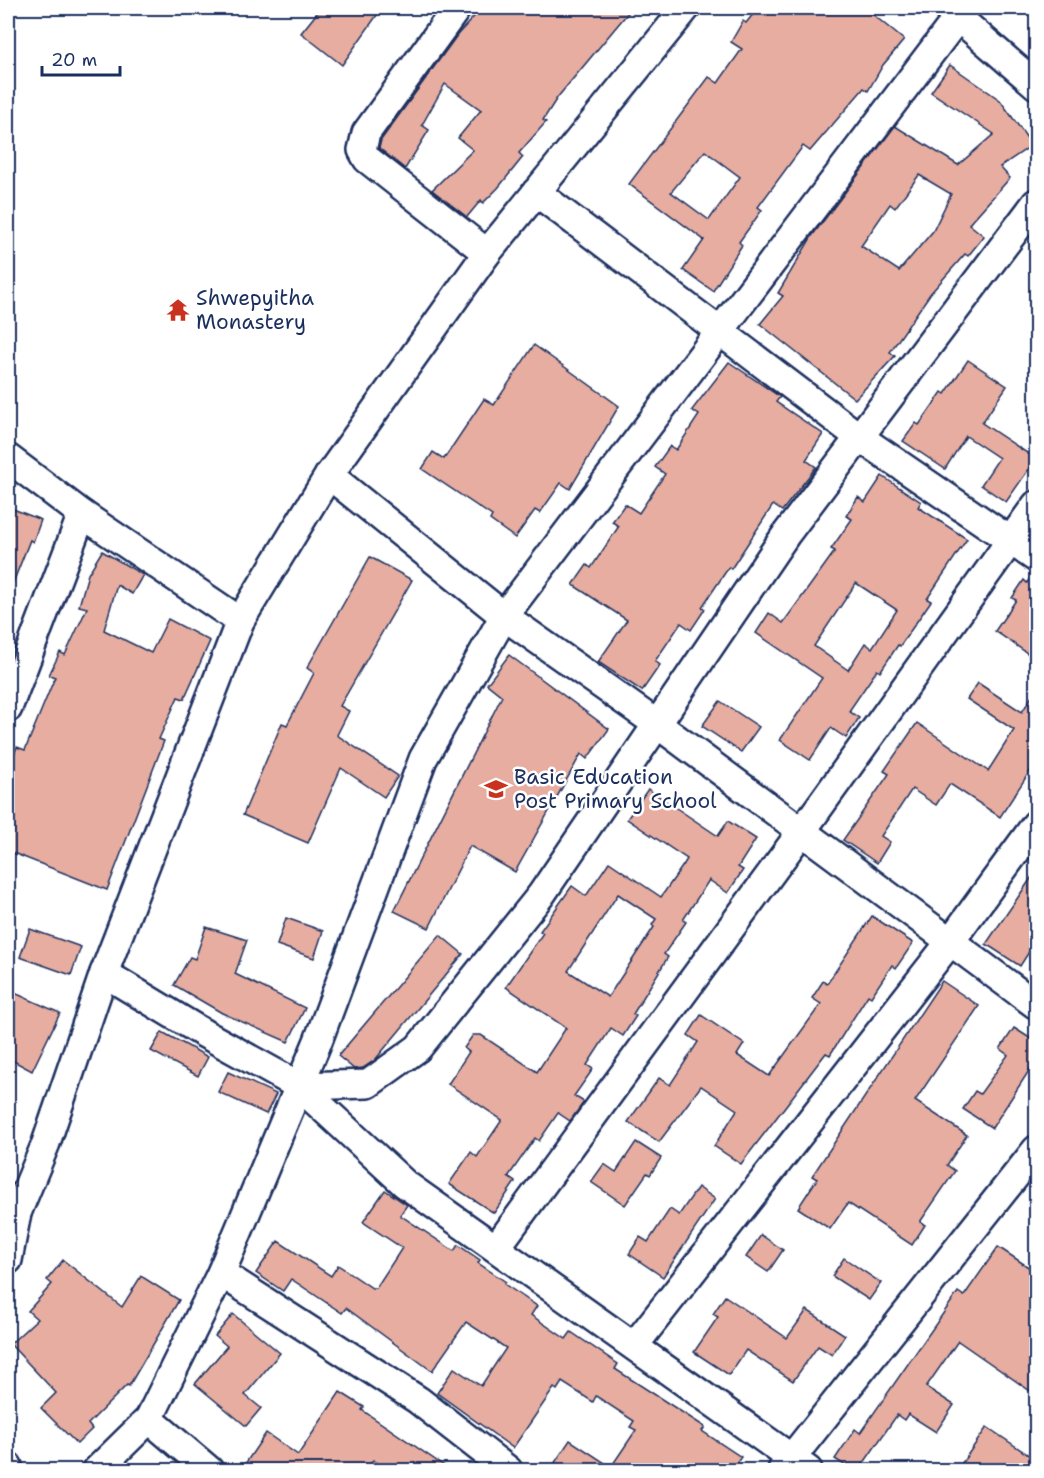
<svg xmlns="http://www.w3.org/2000/svg" width="1044" height="1478" font-family="'Shantell Sans',sans-serif">
	<style>
		.building { fill: #e6ada0; stroke: #1b2f5e; stroke-width: 1.5; fill-rule: evenodd }
		.lines { fill: none; stroke-linecap: round; stroke-linejoin: round }
		.minor-casing { stroke: #1b2f5e; stroke-width: 32 }
		.minor { stroke: #fff; stroke-width: 27 }
		.labels { text-anchor: middle; stroke-width: 5; stroke-linejoin: round; paint-order: stroke }
		.poi-label { font-size: 21px; fill: #1b2f5e; stroke: #fff; text-anchor: start }
	</style>
	<rect width="100%" height="100%" fill="#fff"/>
	<filter id="ink" filterUnits="userSpaceOnUse"><feTurbulence type="fractalNoise" baseFrequency=".0167" numOctaves="2"/><feDisplacementMap in="SourceGraphic" scale="12" xChannelSelector="R" yChannelSelector="G"/><feConvolveMatrix kernelMatrix="1 2 1 2 8 2 1 2 1" color-interpolation-filters="sRGB"/></filter>
	<g filter="url(#ink)">
		<g class="building">
			<polygon points="321,8 382,8 342,65 301,33"/>
			<polygon points="482,8 632,8 557,98 543,120 546,122 519,153 523,157 498,188 483,203 481,200 467,217 432,190 473,150 458,138 481,110 445,84 422,125 429,130 405,169 379,148 381,140 458,34"/>
			<path d="M758 8H865L904 40 883 65 868 91 864 88 810 151 803 146 758 207 762 210 739 242 742 245 713 291 683 270 704 240 629 184 709 77 718 83 742 49 731 42 743 21 746 23ZM705 151 740 177 709 220 671 192Z"/>
			<path d="M950 65 1000 100 1032 145 1000 167 1010 178 969 224 984 236 968 256 965 254 930 294 890 352 895 356 855 399 760 324 783 296 778 293 812 236 895 126 958 165 994 134 931 92ZM919 175 951 194 933 231 899 271 861 246 890 204 895 208Z"/>
			<polygon points="534,345 619,406 570,489 561,483 540,513 535,510 515,538 490,520 492,516 422,469 433,452 444,459 484,399 494,405"/>
			<polygon points="968,360 1007,386 982,423 1036,459 1006,502 981,485 999,458 966,436 945,469 903,441 916,423 919,425 942,392 945,394"/>
			<polygon points="729,362 780,397 776,402 823,434 806,460 816,467 782,511 773,505 731,569 729,567 702,607 705,609 691,630 681,623 655,661 660,665 642,691 598,662 627,620 573,585 587,565 591,568 619,526 612,522 625,504 639,513 665,474 655,467 670,446 676,450 699,415 692,410"/>
			<path d="M882 476 921 502 918 507 967 539 927 599 931 601 900 646 898 645 880 672 877 670 849 711 859 718 846 738 831 728 810 760 780 740 822 678 756 633 769 613 783 623 835 551 831 549 852 519 846 516 858 497 865 502ZM856 583 897 610 872 648 865 643 848 670 814 646Z"/>
			<polygon points="8,507 41,520 33,542 30,540 9,593"/>
			<polygon points="102,551 143,575 132,594 117,585 104,630 151,653 168,619 210,641 184,699 178,697 159,739 164,741 107,890 8,851 8,769 17,747 25,750 55,677 49,675 60,652 65,655 87,608 79,606 88,574"/>
			<polygon points="370,557 412,580 340,706 349,711 337,735 398,776 384,797 341,768 308,843 243,815 282,723 287,725 314,673 307,668"/>
			<polygon points="1033,573 1036,573 1036,659 995,631 1016,600 1012,598 1024,580 1027,583"/>
			<polygon points="509,655 609,729 587,759 581,754 515,872 470,846 429,928 394,911 502,696 487,684"/>
			<polygon points="978,683 1022,712 1036,690 1036,762 1000,817 950,784 936,805 912,789 881,836 890,842 877,863 843,840 889,774 884,771 917,723 988,771 1014,730 967,699"/>
			<polygon points="720,701 759,727 741,752 702,726"/>
			<path d="M648 789 718 836 728 821 756 839 738 867 743 870 728 893 709 880 683 920 686 922 664 954 668 957 633 1014 636 1016 623 1036 611 1028 587 1065 593 1069 574 1096 584 1102 570 1121 558 1113 539 1141 535 1138 508 1177 515 1182 494 1213 449 1184 471 1152 477 1157 502 1120 448 1084 469 1052 464 1048 473 1035H481L537 1072 566 1028 506 987 543 933 540 931 572 886 586 896 609 862 661 897 684 864 687 859 627 819ZM618 894 656 919 652 925 654 927 608 997 568 971Z"/>
			<polygon points="1036,871 1036,941 1020,966 986,944"/>
			<polygon points="872,916 913,943 896,968 892,965 871,997 868,995 830,1055 826,1053 741,1164 714,1146 737,1110 701,1086 659,1142 628,1122 659,1078 670,1085 698,1042 688,1035 701,1015 744,1044 737,1055 769,1076 821,1004 812,998 823,981 827,984"/>
			<polygon points="286,918 323,931 314,958 277,945"/>
			<polygon points="206,927 247,940 235,974 305,1008 288,1042 222,1013 174,985 190,957 195,959"/>
			<polygon points="30,929 81,947 71,975 20,957"/>
			<polygon points="440,935 463,954 375,1060 363,1068 354,1069 338,1056"/>
			<polygon points="942,981 979,1006 915,1101 967,1135 947,1165 955,1171 920,1222 925,1225 912,1245 848,1203 830,1229 798,1208 817,1179 812,1176"/>
			<polygon points="8,990 60,1013 32,1071 8,1058"/>
			<polygon points="1014,1028 1036,1042 1036,1060 992,1128 963,1109 975,1091 980,1094 1008,1055 1000,1049"/>
			<polygon points="162,1032 208,1057 198,1076 151,1051"/>
			<polygon points="228,1072 276,1094 266,1114 218,1092"/>
			<polygon points="636,1142 661,1158 650,1175 647,1173 625,1205 591,1182 604,1164 616,1172"/>
			<polygon points="698,1187 715,1199 663,1277 629,1254 640,1237 648,1242 670,1209 679,1215"/>
			<polygon points="385,1190 407,1205 400,1215 454,1251 458,1245 480,1260 478,1263 506,1282 504,1284 537,1306 531,1315 566,1339 571,1332 618,1364 615,1369 705,1427 702,1431 741,1457 732,1470 550,1470 570,1440 611,1467 636,1430 630,1427 634,1421 596,1396 593,1402 562,1382 557,1390 554,1388 513,1448 437,1393 454,1368 481,1386 506,1348 466,1322 432,1371 346,1308 342,1313 291,1279 283,1291 256,1273 278,1241 331,1276 338,1265 372,1288 376,1288 402,1248 363,1222"/>
			<polygon points="761,1235 783,1250 768,1272 746,1257"/>
			<polygon points="998,1247 1036,1272 1036,1395 958,1341 926,1387 954,1405 936,1432 908,1414 904,1420 897,1415 859,1470 852,1470 835,1459 855,1429 860,1433 958,1292 964,1296"/>
			<polygon points="844,1258 881,1283 869,1300 832,1276"/>
			<polygon points="63,1260 122,1307 141,1276 179,1300 129,1386 127,1385 88,1424 92,1429 77,1444 41,1408 56,1393 10,1344 37,1319 28,1311 52,1284 47,1280"/>
			<polygon points="725,1296 787,1338 807,1310 845,1335 832,1355 818,1346 793,1381 746,1350 729,1375 694,1352 718,1317 713,1314"/>
			<polygon points="233,1314 280,1353 245,1395 261,1408 246,1426 195,1384 227,1346 215,1336"/>
			<polygon points="340,1392 364,1407 362,1410 450,1470 388,1470 373,1460 366,1470 241,1470 266,1433 298,1455"/>
			<polygon points="987,1427 1036,1460 1036,1470 957,1470"/>
		</g>
		<g class="lines">
			<g class="minor-casing">
				<g id="minor">
					<polyline points="457,8 366,133 362,150 367,159 487,253"/>
					<polyline points="947,8 1036,85"/>
					<polyline points="536,192 859,437 1036,558"/>
					<polyline points="8,458 82,514 240,621"/>
					<polyline points="329,475 504,616 657,724 1036,1005"/>
					<polyline points="8,708 82,514"/>
					<polyline points="104,973 205,1034 299,1086 368,1084 418,1048 541,895 787,533 1036,203"/>
					<polyline points="299,1086 405,1184 808,1470"/>
					<polyline points="8,1225 17,1213 46,1143 104,973 240,621 329,475 487,253 686,8"/>
					<polyline points="496,1248 802,831 1036,505"/>
					<polyline points="8,1260 17,1213"/>
					<polyline points="221,1273 418,1400 508,1470"/>
					<polyline points="634,1346 950,942 1036,824"/>
					<polyline points="149,1419 209,1470"/>
					<polyline points="8,1466 9,1470"/>
					<polyline points="97,1470 149,1419 221,1273 318,1041 423,759 504,616 965,8"/>
					<polyline points="782,1470 1036,1150"/>
				</g>
			</g>
			<use href="#minor" class="minor"/>
		</g>
	</g>
	<defs>
		<g id="temple-bare" transform="scale(1.8)"><path d="M0-6L5-2H3V0L6.5 2.5H4V6H1.5V3h-3V6H-4V2.5H-6.5L-3 0V-2H-5Z" fill="#c8321e" stroke="#fff" stroke-width="2.5" paint-order="stroke"/></g>
		<g id="school-bare" transform="scale(1.8)"><path d="M0-5L7-2L0 1L-7-2ZM-4 1L0 2.5L4 1V4Q0 6-4 4Z" fill="#c8321e" stroke="#fff" stroke-width="2.5" paint-order="stroke"/></g>
	</defs>
	<g fill-rule="evenodd">
		<use href="#temple-bare" x="178" y="310"/>
		<use href="#school-bare" x="496" y="789"/>
	</g>
	<g class="labels">
		<g class="poi-label">
			<text x="196" y="305">Shwepyitha<tspan x="196" dy="24">Monastery</tspan></text>
			<text x="514" y="784">Basic Education<tspan x="514" dy="24">Post Primary School</tspan></text>
		</g>
	</g>
	<rect width="1044" height="1478" fill="none" stroke="#fff" stroke-width="30"/>
	<rect x="15" y="15" width="1014" height="1448" fill="none" stroke="#1b2f5e" stroke-width="2" filter="url(#ink)"/>
	<path d="M42 66v9h78v-9" fill="none" stroke="#1b2f5e" stroke-width="3"/>
	<text x="51" y="66" font-size="18" fill="#1b2f5e" stroke="#ffffff" stroke-width="4.5" paint-order="stroke">20 m</text>
</svg>
